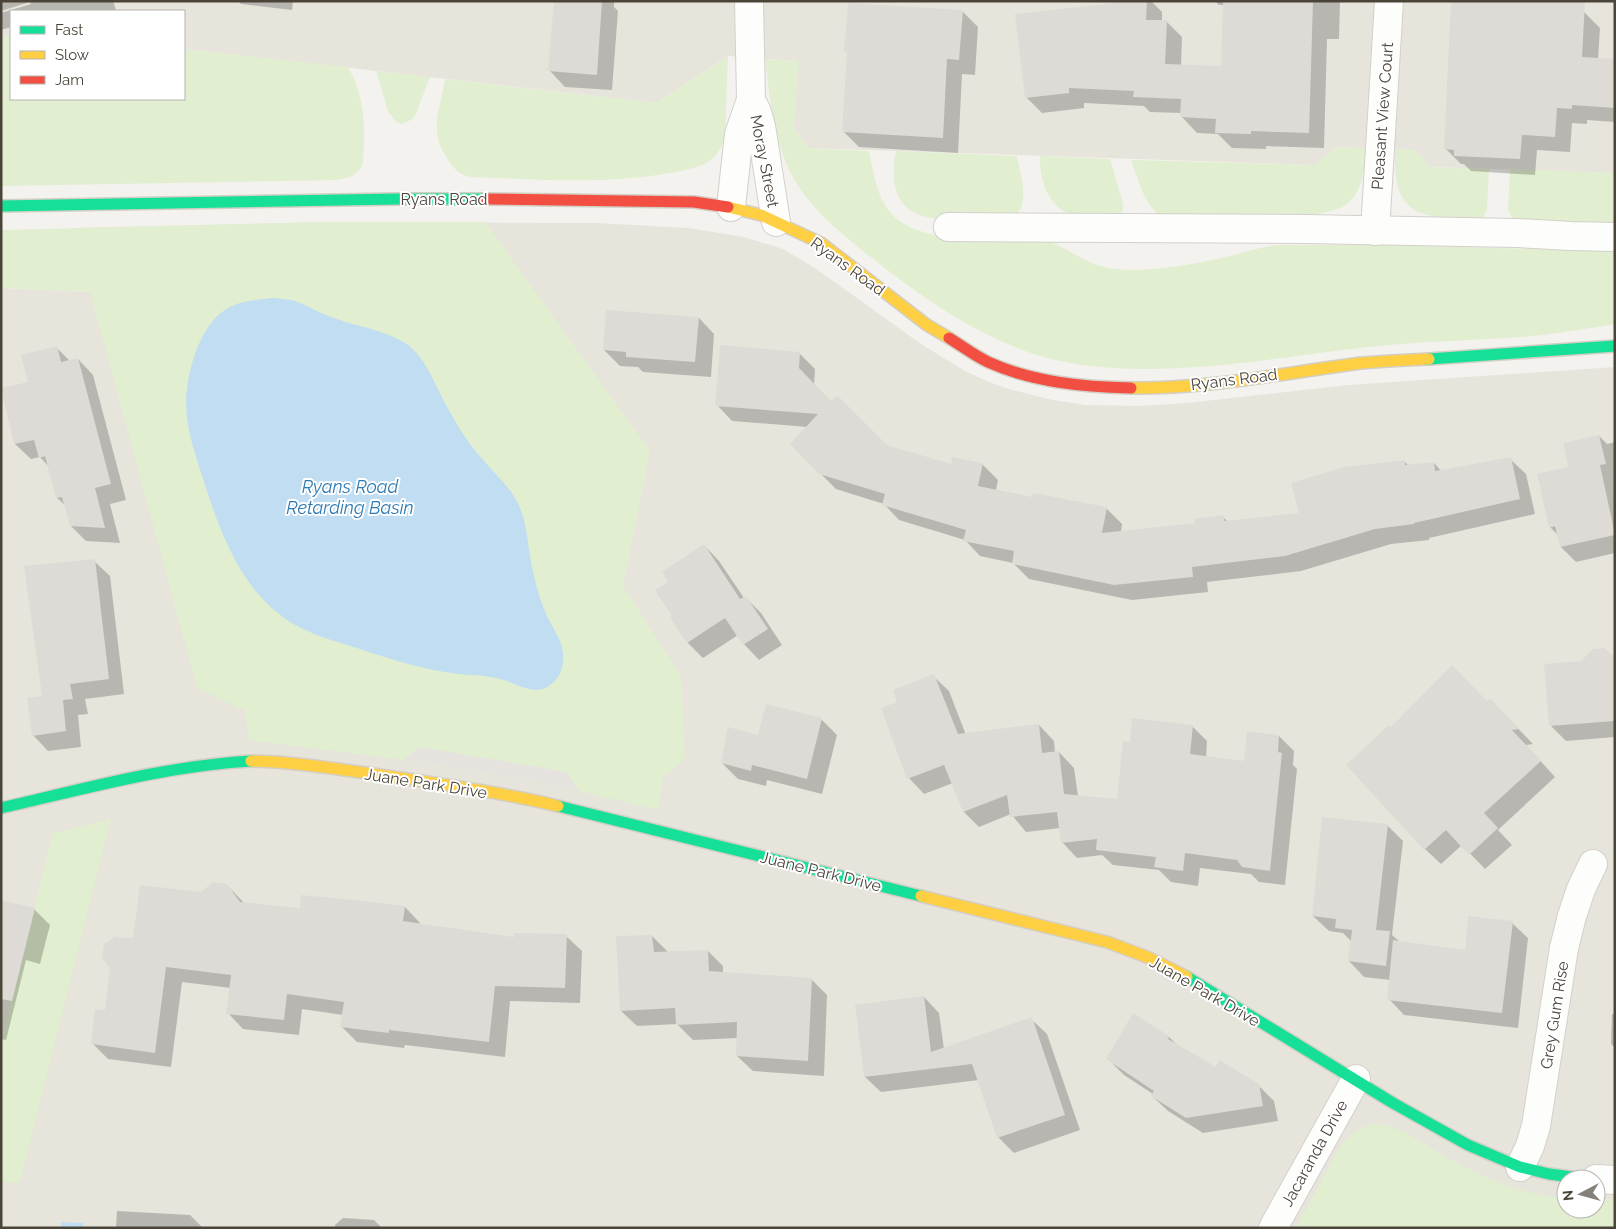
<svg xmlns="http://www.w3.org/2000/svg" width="1616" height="1229" font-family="Raleway,sans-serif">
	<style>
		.residential { fill: #e7e4dc; fill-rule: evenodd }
		.green { fill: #e1eecf }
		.parking { fill: #e6e3df }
		.water { fill: #c0ddf1 }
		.shadow { fill: #0003 }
		.building { fill: #dedbd6 }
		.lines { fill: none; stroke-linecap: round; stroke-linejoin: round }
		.street-casing { stroke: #d2d0cb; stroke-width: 30 }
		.fast-casing { stroke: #d3cfc5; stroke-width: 14 }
		.slow-casing { stroke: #d3cfc5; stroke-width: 14 }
		.jam-casing { stroke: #d3cfc5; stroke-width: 14 }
		.street { stroke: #fdfdfc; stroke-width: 28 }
		.fast { stroke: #16e098; stroke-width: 11 }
		.slow { stroke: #ffcf43; stroke-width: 11 }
		.jam { stroke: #f24e42; stroke-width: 11 }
		.labels { text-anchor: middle; stroke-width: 4; stroke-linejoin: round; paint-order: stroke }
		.street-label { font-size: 16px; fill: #4b4439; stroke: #fff }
		.water-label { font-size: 18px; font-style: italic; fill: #2e7ab2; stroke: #fff }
	</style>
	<rect width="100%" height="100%" fill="#f4f2ee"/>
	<g class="residential">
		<polygon points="1,1 1615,1 1615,173 1430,167 1415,150 1336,147 1316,165 808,148 794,128 798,61 728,56 656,103 184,49 184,11 11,11 11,36 1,36"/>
		<path d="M327 222 596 223 689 228 744 237 783 249 815 268 921 344 965 371 989 382 1009 389 1053 400 1085 405 1140 406 1187 403 1348 385 1615 367V1228H1V288L90 292 72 228ZM1566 1179H1596V1209H1566Z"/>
	</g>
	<g class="green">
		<path d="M1 36H11V99H184V49L348 67C366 99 365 127 363 163 358 176 348 178 336 180L1 186Z"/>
		<path d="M728 56 725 136C722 148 717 157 706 163 695 169 682 171 669 173 604 185 536 179 470 177 459 174 455 170 449 161 427 130 440 112 445 79L656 103Z"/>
		<path d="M765 59 799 61 794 128 808 148 869 151C878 198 883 223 934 235L1043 239C1066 246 1084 264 1109 268 1144 274 1199 264 1234 255 1249 251 1263 246 1279 245H1381L1615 251V324C1585 329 1555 334 1524 337 1479 340 1433 341 1388 345 1277 355 1132 390 1025 351 974 332 929 302 886 269 853 243 813 214 793 177 773 141 770 98 765 59Z"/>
		<polygon points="376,71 430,77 415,116 411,120 401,124 396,122 388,111"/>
		<path d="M1336 147 1366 148C1364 168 1364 190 1347 204 1321 224 1199 218 1162 217 1143 204 1139 180 1131 160L1316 165Z"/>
		<path d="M1395 149 1415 150 1430 167 1489 169 1487 210 1482 219C1423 217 1392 221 1395 149Z"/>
		<path d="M896 151 1017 156C1020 174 1030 201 1016 215 959 219 879 239 896 151Z"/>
		<path d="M1040 156 1110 159 1123 204C1124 210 1123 213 1117 216 1104 216 1083 218 1071 214 1048 208 1039 177 1040 156Z"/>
		<polygon points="1510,169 1615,173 1615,223 1513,220 1508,209"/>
		<polygon points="327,222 485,222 650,451 623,586 681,676 685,759 663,778 658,810 579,791 566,772 420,747 403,760 249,740 245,711 197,688 90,292 1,288 1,230"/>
		<polygon points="111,819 20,1183 1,1182 1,1041 53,833"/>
		<path d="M1373 1124C1399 1124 1423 1144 1446 1157 1482 1177 1524 1196 1566 1198V1209H1596V1199H1615V1228H1296L1338 1150 1349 1137 1361 1128Z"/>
	</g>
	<polygon class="parking" points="420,747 566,772 579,791 521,778 404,758"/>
	<g class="water">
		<path d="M272 298C279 299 288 299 295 301 309 306 321 314 334 318 358 327 387 330 408 345 419 354 427 366 433 379 447 408 462 437 484 461 494 473 507 484 515 498 527 518 527 541 531 562 534 578 538 594 544 609 549 624 561 636 563 653 564 665 561 678 550 685 537 696 518 685 504 680 493 677 481 675 469 675 431 672 392 660 357 648 331 640 301 632 279 614 237 581 219 528 203 479 195 454 186 428 186 402 187 372 199 327 225 310 238 301 256 300 272 298Z"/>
		<polygon points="61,1222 83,1223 83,1228 61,1228"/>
	</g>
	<g class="shadow">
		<polygon points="1,1 113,1 116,10 11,11 11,27 1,30 1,13 31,4 30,2 1,11"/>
		<polygon points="238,1 293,1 292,10 241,4"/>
		<polygon points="555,1 614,1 614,7 618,11 612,90 565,87 550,71"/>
		<polygon points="1106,1 1151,1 1162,12 1162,21 1167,22 1182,37 1181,66 1222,67 1224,5 1219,5 1215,1 1340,1 1339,39 1327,39 1324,148 1266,146 1266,149 1232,148 1218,134 1197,133 1182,117 1182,113 1150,112 1144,106 1084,103 1084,108 1042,113 1026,97 1106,5"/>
		<polygon points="962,11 978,27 975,75 962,74 958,153 859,147 843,131 848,54 846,51"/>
		<polygon points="1584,12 1600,28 1598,59 1615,60 1615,122 1587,120 1587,124 1572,123 1570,152 1537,150 1535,175 1471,171 1464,164 1461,164 1445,148"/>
		<polygon points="699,318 714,334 711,377 643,372 638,367 620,366 604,350"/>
		<polygon points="56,347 70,361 78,359 93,375 126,500 110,504 120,543 86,541 71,526 66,506 57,498 48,466 40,457 31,459 15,444 29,382"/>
		<polygon points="799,353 815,369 814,385 831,403 886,446 952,466 982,464 998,480 996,490 1033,498 1107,509 1122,524 1121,532 1196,524 1223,517 1228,522 1301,514 1404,461 1409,466 1434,463 1442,472 1510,459 1526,474 1535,514 1429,538 1429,540 1391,544 1301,571 1207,582 1208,592 1132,600 1029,579 1013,563 980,556 965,540 899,520 884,504 836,489 791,444 808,427 732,421 717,405"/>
		<polygon points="1599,436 1607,444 1615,442 1615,553 1576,562 1561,547 1558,535 1550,527 1570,468"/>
		<polygon points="704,545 719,561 744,598 745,597 761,613 782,645 759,660 744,644 738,635 703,658 688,643 672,618 674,617 670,582"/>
		<polygon points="94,561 110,576 124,694 85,699 88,714 78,715 81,747 48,751 33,735 43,697"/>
		<polygon points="1612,656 1615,656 1615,737 1566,741 1551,726"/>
		<polygon points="933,676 949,691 966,735 1039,725 1054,741 1055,753 1059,752 1074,768 1078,796 1118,801 1131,743 1192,726 1207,741 1206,758 1246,763 1279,736 1294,751 1293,765 1297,769 1285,885 1259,882 1251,874 1200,868 1198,886 1171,882 1159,870 1113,865 1102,855 1077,858 1062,842 1060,828 1026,832 1011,814 979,827 964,812 953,783 924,794 909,778 899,703"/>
		<polygon points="1487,703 1506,716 1533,744 1526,745 1555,777 1498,830 1512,845 1485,869 1462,845 1441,864 1425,849 1391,729"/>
		<polygon points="822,720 837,735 822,794 767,780 766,786 738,779 722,763 759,737"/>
		<polygon points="1387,825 1403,841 1392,935 1400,942 1466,951 1512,923 1528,938 1518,1028 1404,1015 1389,999 1391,980 1364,977 1349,961 1352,942 1343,933 1329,931 1313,916"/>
		<polygon points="227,885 245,904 301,910 405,907 420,923 420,925 515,938 566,936 582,951 580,1003 510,1001 505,1057 405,1045 404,1048 357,1042 342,1027 343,1015 302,1009 299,1035 243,1029 228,1013 231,988 182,982 171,1067 108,1059 92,1043 134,939 202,893"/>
		<polygon points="1,901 34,909 50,925 40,964 26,960 6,1040 1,1039"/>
		<polygon points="652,936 668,952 708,951 723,966 723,973 811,979 827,995 824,1076 753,1071 737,1056 738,1038 693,1040 677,1024 637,1026 621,1011"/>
		<polygon points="924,997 939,1013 944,1049 1031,1019 1047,1034 1080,1130 1014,1153 998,1137 979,1080 881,1092 865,1077 856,1006"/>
		<polygon points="1612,1014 1615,1014 1615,1048 1611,1044"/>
		<polygon points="1169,1037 1178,1046 1216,1068 1258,1085 1274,1101 1278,1121 1203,1133 1168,1111 1152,1096 1153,1094 1124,1075 1108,1059"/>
		<polygon points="117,1211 190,1215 203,1228 116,1228"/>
		<polygon points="343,1218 374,1220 382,1228 335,1228 335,1225"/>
	</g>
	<g class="building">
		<polygon points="554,1 602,1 597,75 548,71"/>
		<polygon points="1105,1 1147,1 1146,20 1167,20 1165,64 1221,66 1223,1 1313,1 1309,133 1251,131 1251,134 1215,133 1216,119 1180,117 1181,99 1133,97 1134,91 1069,88 1069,93 1025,98 1015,14 1105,4"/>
		<polygon points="1451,1 1585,1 1582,57 1615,59 1615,108 1572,105 1572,109 1557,108 1555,137 1522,135 1520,159 1454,156 1454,150 1444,149"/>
		<polygon points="848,3 963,10 959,60 947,59 943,138 842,132 847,52 844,52"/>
		<polygon points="606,310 699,317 695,362 626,357 626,352 603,350"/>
		<polygon points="720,345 800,352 799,368 831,401 837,395 887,445 951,464 952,457 983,463 978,486 1032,497 1033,493 1107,507 1102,533 1195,523 1194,519 1224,515 1224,521 1299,513 1291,483 1344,467 1405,460 1405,465 1434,462 1435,471 1511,457 1520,499 1414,523 1414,524 1375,529 1285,556 1192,567 1193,577 1114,585 1012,564 1014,551 963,541 966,530 882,505 885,494 819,474 790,444 818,414 715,406"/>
		<polygon points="57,346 61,362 78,358 111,484 95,488 105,528 70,526 62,497 56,498 45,456 39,458 34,440 14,444 1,388 28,382 21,355"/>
		<polygon points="1599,435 1606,464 1600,465 1615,535 1560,547 1555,526 1549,528 1537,474 1568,467 1563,443"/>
		<polygon points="704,544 740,599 746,596 768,629 743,645 725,618 687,643 670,618 672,616 655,590 668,582 662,572"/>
		<polygon points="95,559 109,679 70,684 73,699 63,700 66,731 32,736 27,698 42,696 24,566"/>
		<polygon points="1604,648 1615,657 1615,721 1549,726 1544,664 1581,661 1593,649"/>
		<polygon points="1452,665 1487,701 1491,699 1519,729 1512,730 1541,761 1484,813 1498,828 1469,855 1446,830 1424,850 1346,765 1389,725 1391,727"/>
		<polygon points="934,674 958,734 1039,724 1042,753 1059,751 1064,794 1117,799 1123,741 1130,742 1132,718 1193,725 1190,754 1244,761 1247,731 1279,735 1278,752 1282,753 1270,871 1242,867 1237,860 1185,853 1183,871 1154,867 1156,857 1096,850 1097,839 1061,843 1057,812 1010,817 1007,795 963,812 944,765 907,779 881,708 897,702 893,690"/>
		<polygon points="766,704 822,718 807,779 752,765 751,771 721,763 728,727 758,735"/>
		<polygon points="1322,817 1388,824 1376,930 1390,931 1386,966 1348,961 1352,930 1335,928 1336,919 1312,916"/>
		<polygon points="213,882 227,884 240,902 300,908 301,895 363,901 405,906 403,921 514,937 514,933 567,934 565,988 495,986 489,1042 389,1030 389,1033 340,1027 344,1002 287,994 284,1020 226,1014 231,975 166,967 155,1053 91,1044 95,1009 105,1010 110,968 102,958 104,944 115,937 133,938 140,885 201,892"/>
		<polygon points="1,900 35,908 12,1001 1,999"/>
		<polygon points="1468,916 1513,921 1502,1013 1387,1000 1393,940 1465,950"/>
		<polygon points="652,935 654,952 708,950 709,971 812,978 808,1061 736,1056 737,1022 676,1025 675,1008 620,1011 616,936"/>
		<polygon points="924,996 931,1052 1032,1017 1065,1115 997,1138 972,1064 864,1077 855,1005"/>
		<polygon points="1133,1013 1169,1036 1168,1039 1216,1067 1219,1060 1259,1084 1263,1106 1186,1118 1151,1096 1154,1091 1106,1059"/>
	</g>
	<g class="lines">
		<g class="street-casing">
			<g id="street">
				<polyline points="751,100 757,112 761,126 776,222"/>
				<polyline points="731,207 739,134 751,100 749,1"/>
				<polyline points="948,227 1306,229 1517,233 1571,236 1615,237"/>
				<polyline points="1375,231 1389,1"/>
				<polyline points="1520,1167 1530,1146 1536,1126 1564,948 1572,916 1581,889 1593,864"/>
				<polyline points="1596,1179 1615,1180"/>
				<polyline points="1273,1228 1356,1079"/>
			</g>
		</g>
		<g class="fast-casing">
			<g id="fast">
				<polyline points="1,206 397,199 486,199"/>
				<polyline points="1429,359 1615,346"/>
				<polyline points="558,806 921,896"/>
				<path d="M1 808C84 789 165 766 251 761"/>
				<polyline points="1187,977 1393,1103 1468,1145 1520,1167 1549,1174 1588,1179"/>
			</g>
		</g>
		<g class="slow-casing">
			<g id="slow">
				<polyline points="728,207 761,215 821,243 927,325 949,338"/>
				<path d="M1131 388C1208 389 1285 373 1361 363 1384 361 1407 360 1429 359"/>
				<path d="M251 761C294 762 337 769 380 775 440 784 500 792 558 806"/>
				<polyline points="921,896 1107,942 1147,957 1187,977"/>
			</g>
		</g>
		<g class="jam-casing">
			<g id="jam">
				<polyline points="486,199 694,202 728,207"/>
				<path d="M949 338C962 346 975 356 988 362 1032 382 1083 387 1131 388"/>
			</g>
		</g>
		<use href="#street" class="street"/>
		<use href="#fast" class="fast"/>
		<use href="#slow" class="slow"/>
		<use href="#jam" class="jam"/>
	</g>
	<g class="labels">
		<g class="street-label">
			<text transform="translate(1382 116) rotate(-86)" y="6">Pleasant View Court</text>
			<text transform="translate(765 161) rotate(79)" y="6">Moray Street</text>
			<text x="444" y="205">Ryans Road</text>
			<text transform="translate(848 266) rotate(36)" y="6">Ryans Road</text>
			<text transform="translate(1234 379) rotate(-7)" y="6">Ryans Road</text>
			<text transform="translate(426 783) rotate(9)" y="6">Juane Park Drive</text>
			<text transform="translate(821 871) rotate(14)" y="6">Juane Park Drive</text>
			<text transform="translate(1205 991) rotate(30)" y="6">Juane Park Drive</text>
			<text transform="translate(1554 1015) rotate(-81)" y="6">Grey Gum Rise</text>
			<text transform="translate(1314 1153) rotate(-61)" y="6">Jacaranda Drive</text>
		</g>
		<g class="water-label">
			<text x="350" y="493">Ryans Road<tspan x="350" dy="21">Retarding Basin</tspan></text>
		</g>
	</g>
	<rect width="1616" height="1229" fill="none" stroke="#4b4439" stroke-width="5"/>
	<rect x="10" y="10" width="175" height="90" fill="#ffffff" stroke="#b7b4b0"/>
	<rect x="20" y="26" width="25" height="8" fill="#16e098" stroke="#b7b4b0"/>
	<text x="55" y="35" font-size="15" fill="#4b4439">Fast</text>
	<rect x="20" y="51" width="25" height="8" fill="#ffcf43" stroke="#b7b4b0"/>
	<text x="55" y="60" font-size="15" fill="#4b4439">Slow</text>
	<rect x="20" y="76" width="25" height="8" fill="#f24e42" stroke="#b7b4b0"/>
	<text x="55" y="85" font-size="15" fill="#4b4439">Jam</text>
	<g transform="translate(1581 1194) rotate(264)"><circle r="24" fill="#ffffff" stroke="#b7b4b0"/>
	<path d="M0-4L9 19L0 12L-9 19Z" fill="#868178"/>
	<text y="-8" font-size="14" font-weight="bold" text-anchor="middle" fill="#4b4439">N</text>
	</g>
</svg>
